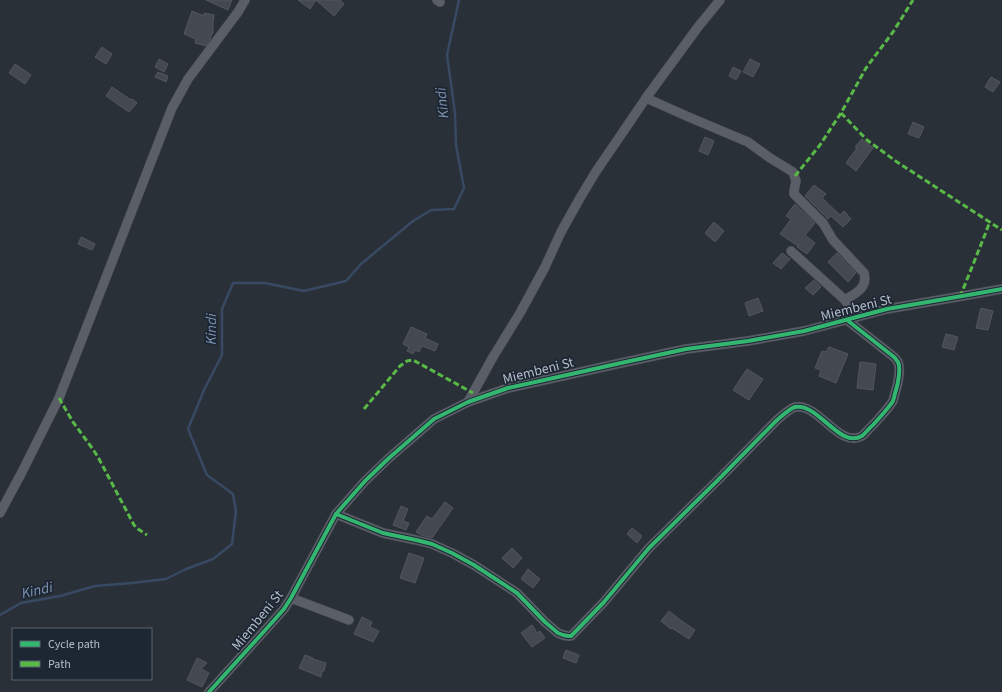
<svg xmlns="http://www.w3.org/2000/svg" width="1002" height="692" font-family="'Source Sans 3',sans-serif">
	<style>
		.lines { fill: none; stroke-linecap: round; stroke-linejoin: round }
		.stream { stroke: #384963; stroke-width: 2.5 }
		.building { fill: #444950; stroke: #52575f }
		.street-casing { stroke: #484c53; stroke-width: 10 }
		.street { stroke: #5a5e66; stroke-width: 9 }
		.quiet { stroke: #58b947; stroke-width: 3; stroke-dasharray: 6 3; stroke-linecap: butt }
		.cycleway-casing { stroke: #1d2633; stroke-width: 6 }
		.cycleway { stroke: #33b770; stroke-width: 4 }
		.labels { text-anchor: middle; stroke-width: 3.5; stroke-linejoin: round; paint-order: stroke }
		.street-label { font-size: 14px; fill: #b4bcc9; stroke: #1d2633 }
		.water-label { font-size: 15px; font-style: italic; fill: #7c92b1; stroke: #1d2633 }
	</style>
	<rect width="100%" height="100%" fill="#2a3038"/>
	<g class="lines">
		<polyline class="stream" points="0,615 21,603 60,596 95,586 132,583 166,579 186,569 213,559 232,544 236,511 233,494 207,475 188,429 204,390 222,355 222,309 233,283 265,283 304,291 346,281 361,264 413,221 431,210 454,209 464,188 456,145 455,113 447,55 459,0"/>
	</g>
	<g class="building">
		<polygon points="206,0 232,0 228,10"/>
		<polygon points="298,0 340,0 344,4 334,16 316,0 310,9"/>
		<polygon points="192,11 204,16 204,13 214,15 213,22 213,33 212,33 210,40 206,46 195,43 196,39 184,34"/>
		<polygon points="102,47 112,54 106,64 95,57"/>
		<polygon points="159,59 168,64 164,72 155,67"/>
		<polygon points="750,59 760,64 753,77 743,72"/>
		<polygon points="15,64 31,75 25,84 9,73"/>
		<polygon points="733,67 741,71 736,80 729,76"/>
		<polygon points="158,72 168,76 166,82 155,77"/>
		<polygon points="991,77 1000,82 993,92 985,87"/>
		<polygon points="112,87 131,100 132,99 137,103 129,112 106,96"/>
		<polygon points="913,122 924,127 919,138 908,134"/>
		<polygon points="705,137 714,141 708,155 699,151"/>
		<polygon points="862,139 873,148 856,171 846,163 857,148 855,147"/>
		<polygon points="814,185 826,194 822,198 840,215 844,211 851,219 843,227 831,216 828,219 805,196"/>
		<polygon points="795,204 815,223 805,235 815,243 807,254 797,247 798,246 780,234 791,219 786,216"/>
		<polygon points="714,222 724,231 715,242 705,233"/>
		<polygon points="81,237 95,244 92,250 78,244"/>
		<polygon points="782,253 790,259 781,269 773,263"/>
		<polygon points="837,253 856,273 848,282 828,262"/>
		<polygon points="814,280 821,287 813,295 805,288"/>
		<polygon points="758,298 763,311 749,316 745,303"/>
		<polygon points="981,308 993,311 988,330 976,328"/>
		<polygon points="411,327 427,334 425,338 438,344 435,351 422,346 419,352 415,350 413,354 407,351 409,347 403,344"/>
		<polygon points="946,334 958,337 954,350 942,347"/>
		<polygon points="829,347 848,354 836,383 819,376 821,370 815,368 822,351 826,352"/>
		<polygon points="860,362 876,364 873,390 857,388"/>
		<polygon points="747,369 763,379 749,400 733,390"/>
		<polygon points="445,502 453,508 432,538 421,535 416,532 427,516 432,519"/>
		<polygon points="401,506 408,509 403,521 409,523 406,530 393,525"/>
		<polygon points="632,528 642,536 637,543 627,534"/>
		<polygon points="512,548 522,558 513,568 502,558"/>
		<polygon points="409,553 424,558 415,583 400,578"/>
		<polygon points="528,569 540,579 533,588 521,579"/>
		<polygon points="669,611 679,619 695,630 689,639 672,628 671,629 661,621"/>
		<polygon points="362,617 372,622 370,627 379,631 373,642 354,634"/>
		<polygon points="532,625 537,633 540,631 545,638 532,647 521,633"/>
		<polygon points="566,650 579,655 576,663 563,658"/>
		<polygon points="305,655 313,658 313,659 326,663 324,671 322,671 321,677 299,668"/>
		<polygon points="197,658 207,663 201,669 209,673 202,687 187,680"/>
	</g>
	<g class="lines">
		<g class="street-casing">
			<g id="street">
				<polyline points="437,0 440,2"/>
				<path d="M646 98 691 118 748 142 770 158 793 172 796 181 794 191V194L823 223 833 240 864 273C868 288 856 293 845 300"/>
				<polyline points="791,251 845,300 856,317"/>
				<polyline points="468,402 493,357 520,313 545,267 561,232 580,198 595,173 646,98 698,27 720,0"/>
				<polyline points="0,513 22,472 59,398 172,108 188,79 238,12 245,0"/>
				<path d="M336 514 383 533 416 540 432 544 452 553 474 565 517 593 545 622 558 633 563 635 568 636H571L576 631 604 602 649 548 718 480 777 420C782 416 789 409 795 407 819 403 839 449 862 436 866 433 869 428 873 425 879 418 888 409 893 401 894 398 895 393 896 390 898 384 901 368 898 362 897 361 896 359 894 357L847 320"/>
				<polyline points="291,598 349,620"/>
				<polyline points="209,692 268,627 284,609 291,598 336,514 365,481 389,458 434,419 468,402 508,388 621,363 686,349 748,341 804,331 887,309 974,294 1002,289"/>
			</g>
		</g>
		<use href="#street" class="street"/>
		<g class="quiet">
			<polyline points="841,113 867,140 897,162 1002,230"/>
			<polyline points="795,176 820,145 841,113 866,68 893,32 913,0"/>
			<polyline points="960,297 986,232 990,221"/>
			<polyline points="59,398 73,422 92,448 98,457 134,525 138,529 147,535"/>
			<polyline points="364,409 400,366 407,361 413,360 473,393"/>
		</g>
		<g class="cycleway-casing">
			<g id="cycleway">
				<path d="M336 514 383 533 416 540 432 544 452 553 474 565 517 593 545 622 558 633 563 635 568 636H571L576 631 604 602 649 548 718 480 777 420C782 416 789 409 795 407 819 403 839 449 862 436 866 433 869 428 873 425 879 418 888 409 893 401 894 398 895 393 896 390 898 384 901 368 898 362 897 361 896 359 894 357L847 320"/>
				<polyline points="209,692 268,627 284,609 291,598 336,514 365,481 389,458 434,419 468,402 508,388 621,363 686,349 748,341 804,331 887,309 974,294 1002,289"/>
			</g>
		</g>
		<use href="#cycleway" class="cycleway"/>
	</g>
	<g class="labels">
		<g class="street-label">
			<text transform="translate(856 307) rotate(-14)" y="5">Miembeni St</text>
			<text transform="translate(538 370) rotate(-14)" y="5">Miembeni St</text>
			<text transform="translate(257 620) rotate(-51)" y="5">Miembeni St</text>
		</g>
		<g class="water-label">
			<text transform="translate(442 103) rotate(-96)" y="5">Kindi</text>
			<text transform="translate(211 329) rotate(-89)" y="5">Kindi</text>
			<text transform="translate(37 590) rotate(-12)" y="5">Kindi</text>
		</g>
	</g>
	<rect x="12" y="628" width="140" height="52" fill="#1d2633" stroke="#59626f"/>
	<rect x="20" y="641" width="20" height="6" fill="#33b770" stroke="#59626f"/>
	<text x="48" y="648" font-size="12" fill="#b4bcc9">Cycle path</text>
	<rect x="20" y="661" width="20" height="6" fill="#58b947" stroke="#59626f"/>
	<text x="48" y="668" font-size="12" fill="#b4bcc9">Path</text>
</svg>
